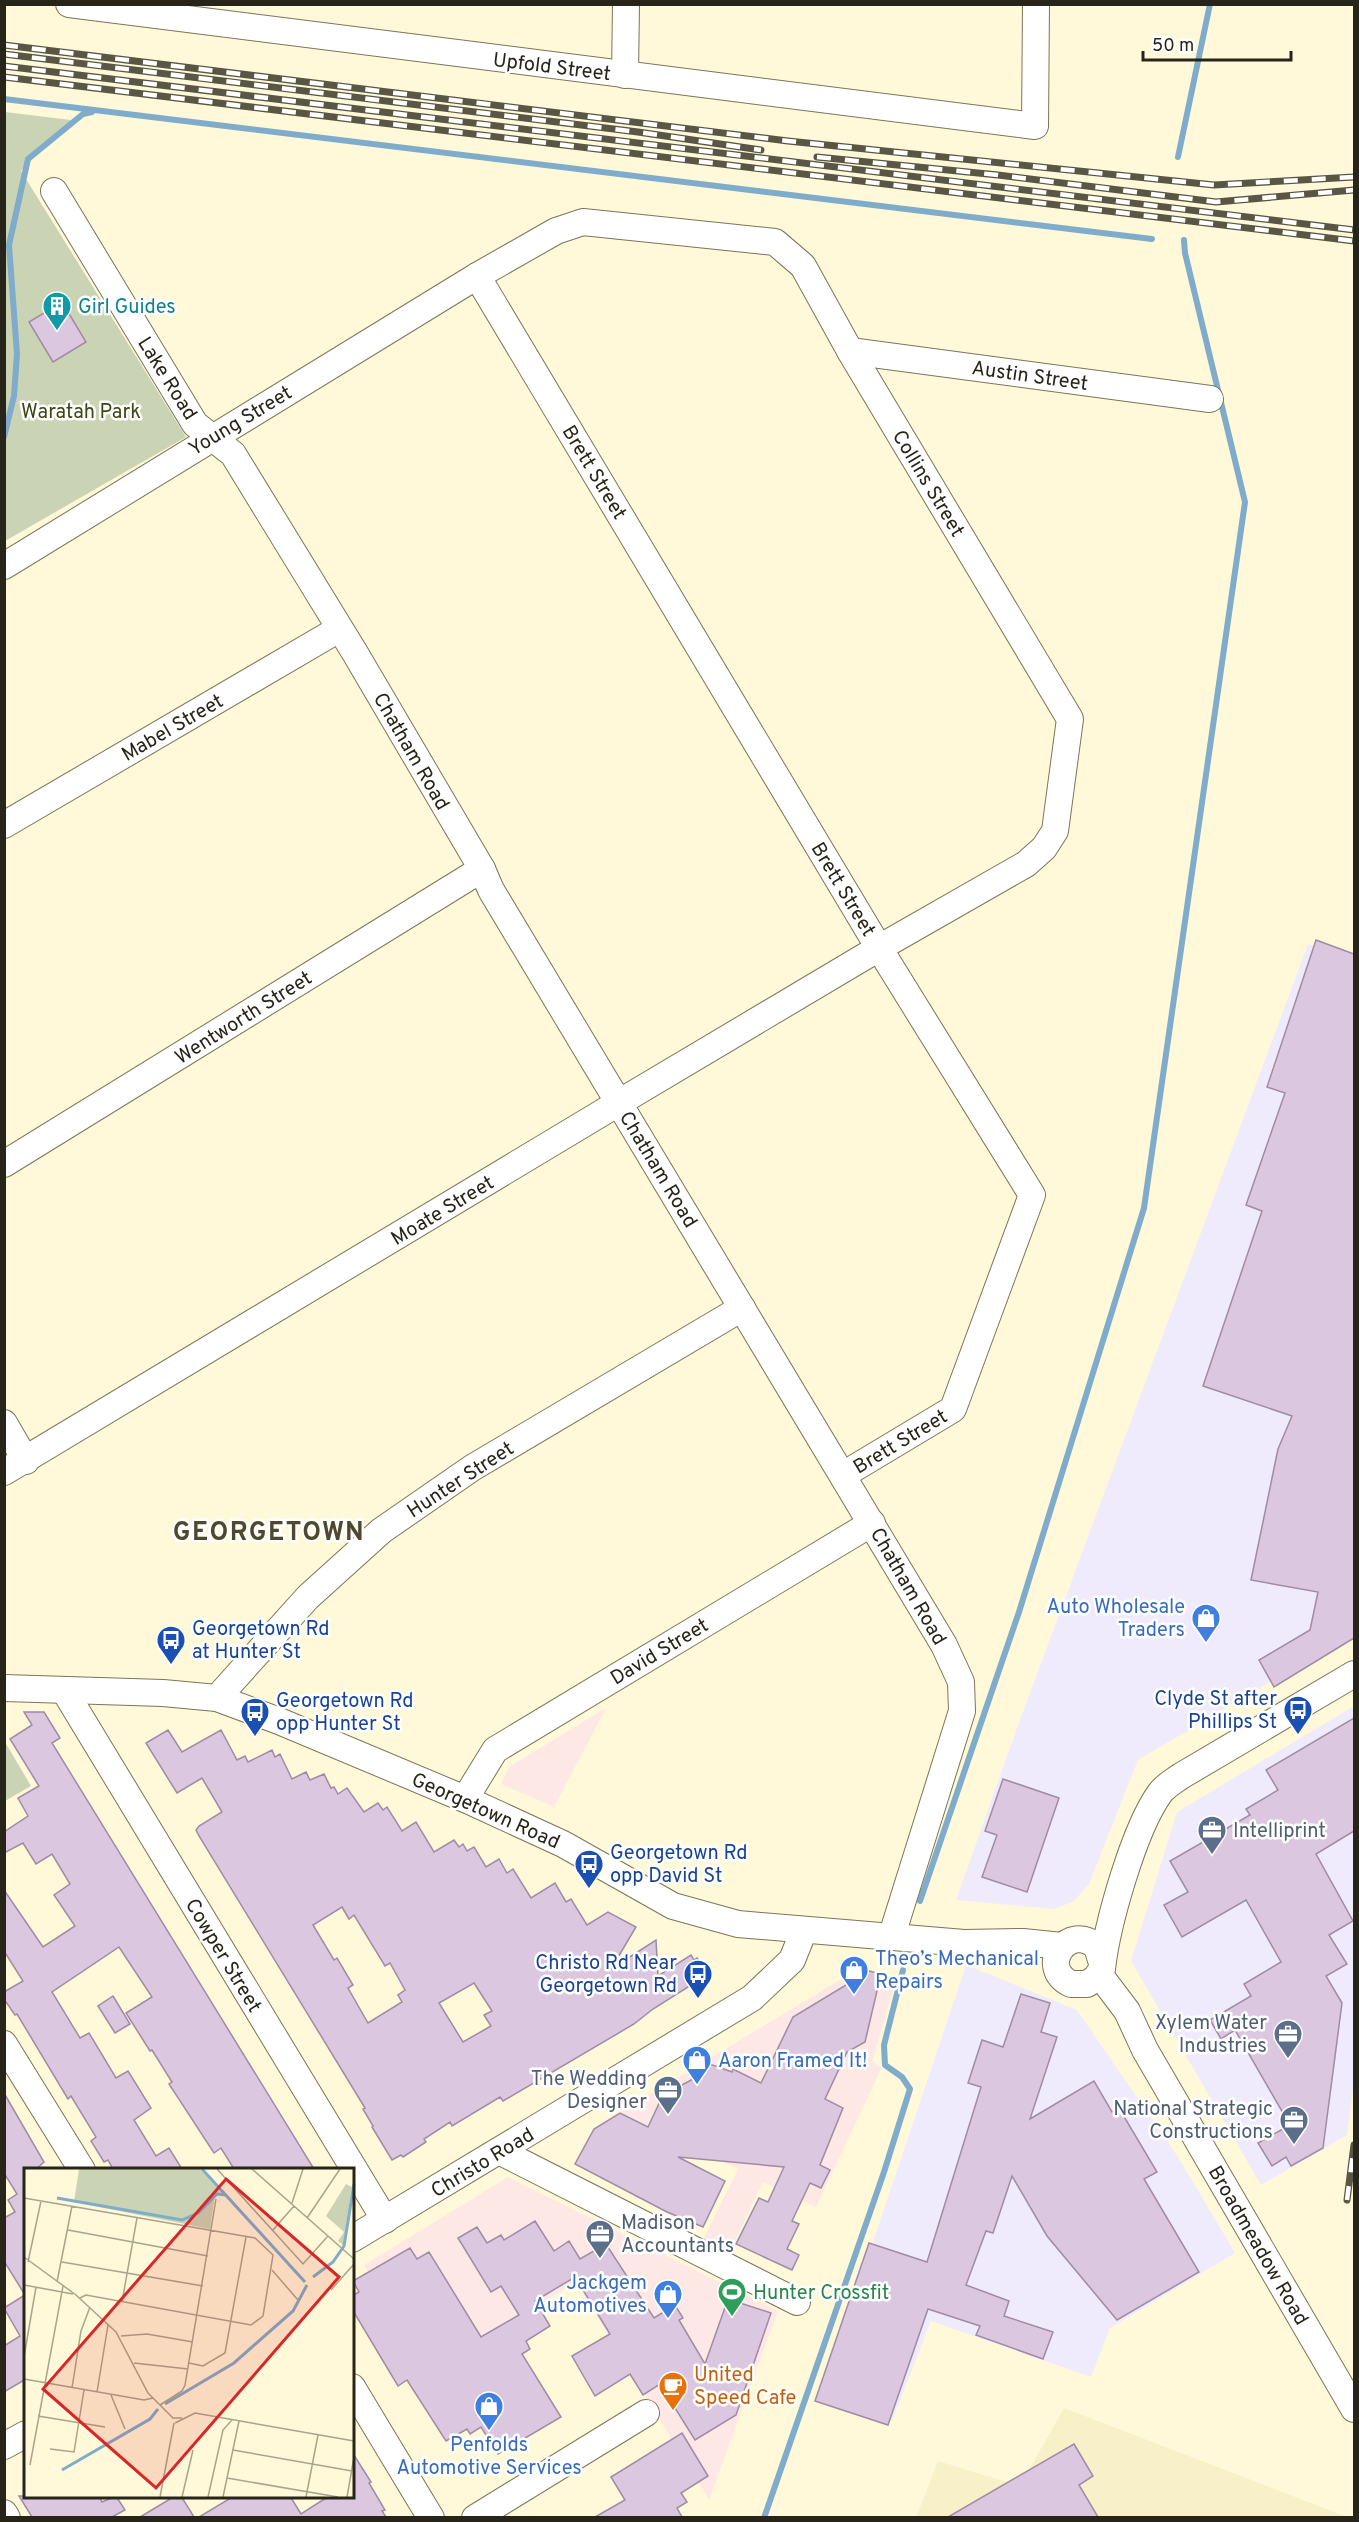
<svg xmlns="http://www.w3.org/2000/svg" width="1359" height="2522" font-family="Overpass,sans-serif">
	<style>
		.commercial { fill: #fee8e5 }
		.industrial { fill: #f0ebfc }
		.built { fill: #f7f0c8 }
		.green { fill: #cad4b4 }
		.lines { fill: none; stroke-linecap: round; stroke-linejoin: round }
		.stream { stroke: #7eacca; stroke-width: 6 }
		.building { fill: #dcc7e1; stroke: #9f8ba4; stroke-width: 1.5; fill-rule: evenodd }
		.minor-casing { stroke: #7b7559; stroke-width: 28 }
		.minor { stroke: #fff; stroke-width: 26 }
		.rail-casing { stroke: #595645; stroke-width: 7 }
		.rail { stroke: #fff; stroke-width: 4.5; stroke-dasharray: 14; stroke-linecap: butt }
		.labels { text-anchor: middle; stroke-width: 5; stroke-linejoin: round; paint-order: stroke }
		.street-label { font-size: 20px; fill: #272519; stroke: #fff }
		.culture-label { font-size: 20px; fill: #0d838f; stroke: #fff; text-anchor: start }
		.park-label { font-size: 20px; fill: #3b4713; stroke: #fff }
		.shop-label { font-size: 20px; fill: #366cbe; stroke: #fff; text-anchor: end }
		.transit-label { font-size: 20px; fill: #164399; stroke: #fff; text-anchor: start }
		.service-label { font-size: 20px; fill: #4e5e75; stroke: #fff; text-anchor: end }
		.leisure-label { font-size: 20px; fill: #27864d; stroke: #fff; text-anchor: start }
		.food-label { font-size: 20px; fill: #c56008; stroke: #fff; text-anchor: start }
		.district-label { font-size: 26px; font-weight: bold; letter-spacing: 1.5px; fill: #4e492e; stroke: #fff }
		.inset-river { fill: none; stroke: #7eacca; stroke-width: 3 }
		.inset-road { fill: none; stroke: #a9a48c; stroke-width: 1.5 }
		.view { fill: #d62828; fill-opacity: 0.15; stroke: #d62828; stroke-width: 3 }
		.inset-edge { fill: none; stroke: #272519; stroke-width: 3 }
	</style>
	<rect width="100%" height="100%" fill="#fff9d9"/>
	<g class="commercial">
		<polygon points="606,1708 554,1807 501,1784 509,1767"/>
		<polygon points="858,1969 896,1980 872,2061 882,2067 816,2207 763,2182 728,2255 702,2242 738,2169 619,2113"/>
		<polygon points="508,2177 778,2311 709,2500 576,2282 429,2372 364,2265"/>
	</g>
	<g class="industrial">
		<polygon points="1308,944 1354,958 1354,1632 1138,1760 1089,1884 1073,1902 1054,1909 956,1900 1017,1728"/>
		<polygon points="1354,1706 1354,2082 1347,2135 1261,2185 1131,1961 1177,1812"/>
		<polygon points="966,1965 1077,2010 1180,2160 1235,2253 1110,2328 1091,2377 931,2321 892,2421 822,2394"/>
	</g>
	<polygon class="built" points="1064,2408 1347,2517 916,2518 938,2461 1020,2486"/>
	<g class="green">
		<polygon points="5,112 71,120 21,171 186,437 5,541"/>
		<polygon points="5,1742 31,1786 5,1801 4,1801"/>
	</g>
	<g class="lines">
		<g class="stream">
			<polyline points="4,99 1152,239"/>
			<polyline points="1178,157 1210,4"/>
			<polyline points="4,437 14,396 17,354 9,245 28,159 83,114 92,112"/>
			<polyline points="920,1901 1019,1612 1144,1208 1245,502 1185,253 1184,240"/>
			<polyline points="764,2518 884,2172 910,2089 902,2077 885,2065 884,2045 903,1970"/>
		</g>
	</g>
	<g class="building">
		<polygon points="62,302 86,342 53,362 29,322"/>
		<polygon points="1316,940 1354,954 1354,1638 1274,1687 1259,1660 1310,1630 1318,1592 1251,1580 1278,1449 1292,1416 1203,1386 1262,1211 1246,1205 1285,1093 1267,1087"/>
		<polygon points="24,1712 44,1712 60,1738 52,1743 314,2169 234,2169 221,2148 214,2153 169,2084 172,2082 152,2050 150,2051 126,2013 152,1997 119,1947 52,1992 80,2038 89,2033 116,2078 128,2071 151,2108 134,2120 156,2156 169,2148 182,2169 113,2169 108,2160 104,2162 91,2141 96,2137 71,2096 68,2099 17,2014 15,2015 4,1999 4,1992 23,1981 4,1951 4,1890 43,1947 75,1926 54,1895 70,1884 52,1854 36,1864 23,1843 4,1853 4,1832 28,1816 18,1798 39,1786 10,1739 32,1725"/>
		<polygon points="1354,1718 1354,1831 1316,1854 1353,1921 1329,1935 1347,1964 1326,1976 1342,2003 1323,2148 1291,2166 1286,2157 1272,2166 1258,2143 1290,2125 1235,2030 1221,2039 1210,2020 1251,1996 1244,1984 1281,1962 1246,1900 1182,1937 1164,1905 1188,1892 1170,1861 1250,1815 1246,1809 1278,1790 1266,1770"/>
		<path d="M168 1730 182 1752 221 1730 237 1760 245 1756 248 1762 272 1750 275 1757 280 1754 292 1779 306 1772 310 1780 324 1774 331 1788 334 1787 338 1794 347 1788 364 1812 378 1803 383 1810 387 1807 402 1831 416 1822 434 1852 454 1840 459 1847 463 1844 467 1851 474 1847 486 1867 499 1859 507 1873 513 1869 531 1898 555 1883 566 1902 571 1899 587 1925 608 1912 636 1927 611 1969 656 1940 658 1976 691 1955 694 1960 697 1958 709 1977 692 1987 691 1985 653 2009 634 2024 503 2101 500 2097 452 2126 450 2122 424 2139 426 2142 403 2157 401 2155 392 2160 372 2127 373 2126 363 2109 365 2108 199 1836 196 1830 199 1826 222 1812 202 1778 177 1793 146 1743ZM342 1907 349 1919 354 1915 385 1966 390 1963 405 1990 398 1995 402 2002 368 2023 348 1988 353 1985 337 1958 334 1960 313 1925ZM474 1983 492 2011 484 2015 491 2026 463 2042 439 2003Z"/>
		<polygon points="1003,1779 1059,1798 1027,1892 982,1877 997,1835 985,1831"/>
		<polygon points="869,1971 881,1974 865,2042 847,2052 825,2099 843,2108 820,2165 830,2170 821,2188 810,2183 792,2221 799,2224 787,2249 799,2255 792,2270 736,2244 759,2198 768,2202 784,2167 678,2157 725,2181 703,2227 667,2212 575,2164 594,2129 620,2113 648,2127 663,2095 695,2078 699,2068 707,2063 732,2072 733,2069 761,2083 793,2017"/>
		<polygon points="1021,1994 1050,2003 1041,2032 1057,2037 1030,2119 1094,2081 1112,2112 1119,2108 1157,2172 1144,2179 1199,2272 1117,2320 1047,2236 1012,2176 993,2233 986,2231 966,2285 1009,2301 1004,2316 1053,2332 1043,2359 976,2335 980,2326 928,2309 888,2425 815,2401 869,2243 927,2262 981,2087 968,2083 982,2040 1003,2047"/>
		<polygon points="113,1996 130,2024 115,2033 98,2006"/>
		<polygon points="4,2093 44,2162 36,2169 26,2169 26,2379 4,2392 4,2346 20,2336 4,2308 25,2295 4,2261 4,2218 15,2212 8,2200 17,2194 4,2173"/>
		<polygon points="535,2221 554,2251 569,2241 580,2259 606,2244 654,2318 675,2305 683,2318 679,2320 705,2364 728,2299 771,2313 736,2415 695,2440 660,2384 643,2395 630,2374 595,2396 572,2356 610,2334 575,2277 535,2301 550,2326 526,2341 530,2349 522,2354 561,2417 498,2454 481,2427 470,2434 467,2429 446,2441 407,2380 398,2386 352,2309 352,2296 359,2292 353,2281 410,2248 417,2259 429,2252 481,2337 519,2315 501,2286 491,2292 458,2238 477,2227 487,2243 501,2235 504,2240"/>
		<polygon points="682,2433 708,2476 681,2493 687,2502 677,2508 682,2517 595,2517 625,2500 611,2477"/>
		<polygon points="1074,2444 1093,2476 1079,2485 1098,2517 948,2517"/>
		<polygon points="352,2452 371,2482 369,2483 385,2510 382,2511 386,2517 199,2517 234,2496 290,2496 301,2514 329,2496 352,2496"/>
		<polygon points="19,2496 99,2496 102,2502 116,2496 125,2510 112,2517 32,2517"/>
		<polygon points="175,2496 181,2496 194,2517 140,2517"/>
	</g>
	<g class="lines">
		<g class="minor-casing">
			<g id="minor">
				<polyline points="69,4 1035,126 1036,4"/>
				<polyline points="625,75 626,4"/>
				<polyline points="54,191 195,424 233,454 355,653 482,869 491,890 944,1645 961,1682 962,1711 892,1935"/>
				<polyline points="477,276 879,948 1032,1195 953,1409 843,1475"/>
				<polyline points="850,351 1210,399"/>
				<polyline points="4,566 477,276 556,231 583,222 775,242 803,266 850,351 1070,719 1055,831 1044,848 1026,864 879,948 620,1102 4,1472"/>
				<polyline points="4,825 339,629"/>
				<polyline points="4,1164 482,869"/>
				<polyline points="4,1423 26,1461"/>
				<polyline points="4,1688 163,1693 217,1698 279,1721 465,1799 563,1844 673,1906 738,1924 964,1943 1023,1942 1062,1946"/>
				<polyline points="64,1690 385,2220"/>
				<polyline points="217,1698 308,1597 381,1531 472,1468 742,1308"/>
				<polyline points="465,1799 495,1750 872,1523"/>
				<path d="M1102 1963 1097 1947C1069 1921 1036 1967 1071 1984H1087L1096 1978 1102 1969C1107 1924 1134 1829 1160 1793 1165 1786 1174 1781 1181 1776L1354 1674"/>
				<polyline points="1099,1974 1127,2011 1145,2050 1354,2409"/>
				<polyline points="4,2044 82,2170"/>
				<polyline points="499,2151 797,2302"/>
				<polyline points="352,2239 752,1998 792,1960 804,1930"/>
				<polyline points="352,2387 431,2518"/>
				<polyline points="4,2446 26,2434"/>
				<polyline points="4,2513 7,2518"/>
				<polyline points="475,2518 646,2413"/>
			</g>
		</g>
		<use href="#minor" class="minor"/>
		<g class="rail-casing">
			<g id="rail">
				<polyline points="4,45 788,141 1214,185 1354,177"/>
				<polyline points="4,54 638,132 761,150"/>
				<polyline points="4,66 1354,230"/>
				<polyline points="4,77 1354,241"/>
				<polyline points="817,157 998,175 1216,202 1354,190"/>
				<polyline points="1347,2200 1354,2145"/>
			</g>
		</g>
		<use href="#rail" class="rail"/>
	</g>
	<defs>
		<g id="building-pin" transform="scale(1.5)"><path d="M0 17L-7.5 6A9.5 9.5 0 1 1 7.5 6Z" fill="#0f9aa8" stroke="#fff"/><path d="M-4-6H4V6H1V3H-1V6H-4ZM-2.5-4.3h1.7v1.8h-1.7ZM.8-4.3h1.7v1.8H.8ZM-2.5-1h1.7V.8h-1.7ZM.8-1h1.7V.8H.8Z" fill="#fff"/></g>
		<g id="shop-pin" transform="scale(1.5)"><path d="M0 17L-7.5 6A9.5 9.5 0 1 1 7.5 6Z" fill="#3f7fe0" stroke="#fff"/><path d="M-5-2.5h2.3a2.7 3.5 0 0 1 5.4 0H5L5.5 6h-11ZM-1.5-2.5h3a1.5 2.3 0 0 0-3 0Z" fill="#fff"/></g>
		<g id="bus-pin" transform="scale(1.5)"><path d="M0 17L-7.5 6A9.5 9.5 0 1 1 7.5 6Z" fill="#1a4fb4" stroke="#fff"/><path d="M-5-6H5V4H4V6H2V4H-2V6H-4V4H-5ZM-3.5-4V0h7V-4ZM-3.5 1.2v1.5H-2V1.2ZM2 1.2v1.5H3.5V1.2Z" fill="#fff"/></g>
		<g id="office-pin" transform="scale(1.5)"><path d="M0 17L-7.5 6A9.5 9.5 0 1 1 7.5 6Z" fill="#5c6f8a" stroke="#fff"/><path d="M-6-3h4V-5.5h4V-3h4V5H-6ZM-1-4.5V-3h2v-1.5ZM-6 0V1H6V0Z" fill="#fff"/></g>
		<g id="stadium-pin" transform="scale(1.5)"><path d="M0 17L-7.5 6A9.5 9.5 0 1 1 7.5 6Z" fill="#2e9e5b" stroke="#fff"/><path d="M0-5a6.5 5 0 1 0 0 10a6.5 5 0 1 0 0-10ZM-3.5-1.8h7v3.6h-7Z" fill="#fff"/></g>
		<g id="cafe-pin" transform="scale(1.5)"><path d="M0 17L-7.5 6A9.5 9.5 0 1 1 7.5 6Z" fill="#e8710a" stroke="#fff"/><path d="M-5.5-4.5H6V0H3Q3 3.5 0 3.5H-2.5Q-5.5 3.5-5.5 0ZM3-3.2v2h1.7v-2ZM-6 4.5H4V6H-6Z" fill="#fff"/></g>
	</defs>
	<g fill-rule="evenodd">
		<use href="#building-pin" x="57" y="306"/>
		<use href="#shop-pin" x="1206" y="1618"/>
		<use href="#bus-pin" x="171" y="1640"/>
		<use href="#bus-pin" x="1298" y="1710"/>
		<use href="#bus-pin" x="255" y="1712"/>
		<use href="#office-pin" x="1212" y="1830"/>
		<use href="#bus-pin" x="589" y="1864"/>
		<use href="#shop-pin" x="854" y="1970"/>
		<use href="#bus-pin" x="698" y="1974"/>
		<use href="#office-pin" x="1288" y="2034"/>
		<use href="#shop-pin" x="697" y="2060"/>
		<use href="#office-pin" x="668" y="2090"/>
		<use href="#office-pin" x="1294" y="2120"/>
		<use href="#office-pin" x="600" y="2234"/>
		<use href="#stadium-pin" x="732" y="2292"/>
		<use href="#shop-pin" x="668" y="2294"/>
		<use href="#cafe-pin" x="673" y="2386"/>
		<use href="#shop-pin" x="489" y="2406"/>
	</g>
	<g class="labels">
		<g class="street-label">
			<text transform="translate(552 66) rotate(7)" y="7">Upfold Street</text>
			<text transform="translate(1030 375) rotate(8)" y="7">Austin Street</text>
			<text transform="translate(168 378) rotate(58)" y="7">Lake Road</text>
			<text transform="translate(240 420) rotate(-31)" y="7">Young Street</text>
			<text transform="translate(595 472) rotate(59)" y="7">Brett Street</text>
			<text transform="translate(929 483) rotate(59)" y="7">Collins Street</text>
			<text transform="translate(172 727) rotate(-30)" y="7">Mabel Street</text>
			<text transform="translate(412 751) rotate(60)" y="7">Chatham Road</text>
			<text transform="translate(844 889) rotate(59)" y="7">Brett Street</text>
			<text transform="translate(243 1017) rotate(-32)" y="7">Wentworth Street</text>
			<text transform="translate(659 1169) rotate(59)" y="7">Chatham Road</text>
			<text transform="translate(442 1210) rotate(-31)" y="7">Moate Street</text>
			<text transform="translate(900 1441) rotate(-31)" y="7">Brett Street</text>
			<text transform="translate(460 1479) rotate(-33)" y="7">Hunter Street</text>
			<text transform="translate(909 1586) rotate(60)" y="7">Chatham Road</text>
			<text transform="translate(659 1651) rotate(-31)" y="7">David Street</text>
			<text transform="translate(486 1810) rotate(24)" y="7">Georgetown Road</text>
			<text transform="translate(224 1955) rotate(59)" y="7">Cowper Street</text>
			<text transform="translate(482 2162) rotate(-31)" y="7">Christo Road</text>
			<text transform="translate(1259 2245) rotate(60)" y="7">Broadmeadow Road</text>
		</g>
		<g class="culture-label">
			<text x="78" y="313">Girl Guides</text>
		</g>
		<g class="park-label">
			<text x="81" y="418">Waratah Park</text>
		</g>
		<g class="shop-label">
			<text x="1185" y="1613">Auto Wholesale<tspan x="1185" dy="23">Traders</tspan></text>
			<text x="875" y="1965" text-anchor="start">Theo’s Mechanical<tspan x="875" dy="23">Repairs</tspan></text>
			<text x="718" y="2067" text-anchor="start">Aaron Framed It!</text>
			<text x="647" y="2289">Jackgem<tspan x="647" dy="23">Automotives</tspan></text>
			<text x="489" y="2451" text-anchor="middle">Penfolds<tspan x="489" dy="23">Automotive Services</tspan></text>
		</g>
		<g class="transit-label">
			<text x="192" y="1635">Georgetown Rd<tspan x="192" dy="23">at Hunter St</tspan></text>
			<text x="1277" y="1705" text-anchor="end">Clyde St after<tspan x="1277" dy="23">Phillips St</tspan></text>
			<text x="276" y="1707">Georgetown Rd<tspan x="276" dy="23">opp Hunter St</tspan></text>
			<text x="610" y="1859">Georgetown Rd<tspan x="610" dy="23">opp David St</tspan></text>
			<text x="677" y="1969" text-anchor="end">Christo Rd Near<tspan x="677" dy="23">Georgetown Rd</tspan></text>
		</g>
		<g class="service-label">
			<text x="1233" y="1837" text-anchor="start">Intelliprint</text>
			<text x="1267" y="2029">Xylem Water<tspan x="1267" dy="23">Industries</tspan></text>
			<text x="647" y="2085">The Wedding<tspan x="647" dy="23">Designer</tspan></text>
			<text x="1273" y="2115">National Strategic<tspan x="1273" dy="23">Constructions</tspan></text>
			<text x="621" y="2229" text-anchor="start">Madison<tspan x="621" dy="23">Accountants</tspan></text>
		</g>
		<g class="leisure-label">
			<text x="753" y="2299">Hunter Crossfit</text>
		</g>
		<g class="food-label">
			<text x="694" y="2381">United<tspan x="694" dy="23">Speed Cafe</tspan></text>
		</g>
		<g class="district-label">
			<text x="269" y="1540">GEORGETOWN</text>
		</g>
	</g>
	<g transform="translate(24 2168)">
		<rect width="330" height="330" fill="#fff9d9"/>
		<path d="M55 1H176L199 26 191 27 186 61 50 34ZM322 16 328 19 319 77 314 73 320 64 302 48Z" fill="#cad4b4"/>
		<path class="inset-river" d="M178 1 281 114M33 30 158 52 174 45 193 26 202 27M289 109 309 94 320 78 330 16M141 236 210 195 269 143 283 117M38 302 126 251 134 241"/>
		<path class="inset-road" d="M193 1 279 96 304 68M228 1 330 91M0 30 231 70 249 87 239 148 227 157 62 127 56 130M268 35 279 1M283 50 316 1M44 62 184 88M249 62 270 38M0 89 52 127 92 164 124 225 149 250H158M4 94 17 33M38 94 179 118M248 102 274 132M33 114 48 38M0 117 49 126M307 122 330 96M98 134 113 50M97 168 123 166 169 174M0 189 12 119M110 195 164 201M165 195 179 198 201 185 222 69M0 211 120 232 129 230M48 220 57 163 66 139M73 224 84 157M87 227 101 261M136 237 158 223 161 217 192 31M14 248 81 259M151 255 171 245 330 273M26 281 50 284 60 222M209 282 328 303M6 297 39 118M203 310 314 329M136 329 150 255M158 329 169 282M184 329 199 262 208 252M199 329 215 253M282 329 294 267M323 329 330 289"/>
		<path class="view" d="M202 11 315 109 132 320 19 221Z"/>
		<rect width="330" height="330" class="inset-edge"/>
	</g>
	<rect width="1359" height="2522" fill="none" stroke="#272519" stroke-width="12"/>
	<path d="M1143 51v9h148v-9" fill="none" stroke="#272519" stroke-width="3"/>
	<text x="1152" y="51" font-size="18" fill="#272519" stroke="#ffffff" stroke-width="4.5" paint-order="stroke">50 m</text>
</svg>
